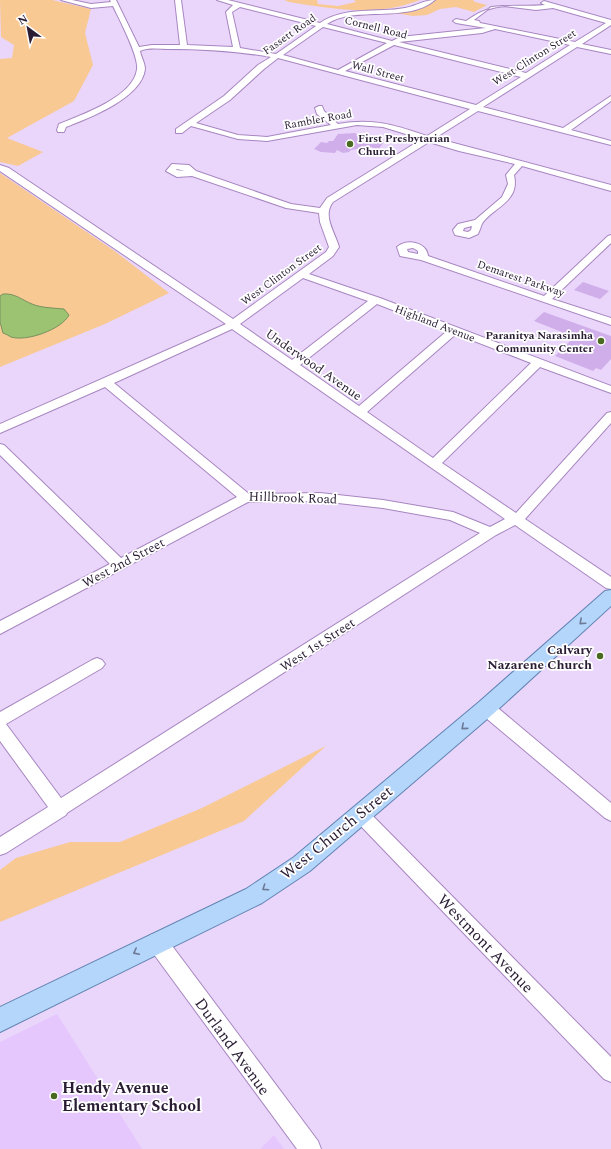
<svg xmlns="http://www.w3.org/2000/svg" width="611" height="1149" font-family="Spectral,serif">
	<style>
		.built { fill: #e5c7fe }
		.green { fill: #f8c993 }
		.water { fill: #9bc372; stroke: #79915f }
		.building { fill: #d0aeea }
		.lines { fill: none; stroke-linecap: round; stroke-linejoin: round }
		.minor-casing { stroke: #a786c0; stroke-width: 2 }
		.major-casing { stroke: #6283b2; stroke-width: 2 }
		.minor { fill: #fff; fill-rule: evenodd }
		.major { fill: #b3d6fa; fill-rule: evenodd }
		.oneway { stroke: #6e7996 }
		.poi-dot { fill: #496a20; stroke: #fff; stroke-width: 1.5 }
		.labels { text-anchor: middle; stroke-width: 3.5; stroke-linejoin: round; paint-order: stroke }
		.far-street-label { font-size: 11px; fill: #291c33; stroke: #fff }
		.far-poi-label { font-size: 11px; font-weight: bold; fill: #291c33; stroke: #fff; text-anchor: start }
		.street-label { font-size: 13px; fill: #291c33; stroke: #fff }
		.poi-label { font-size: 13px; font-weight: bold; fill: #291c33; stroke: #fff; text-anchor: end }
		.near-street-label { font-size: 16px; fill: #291c33; stroke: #fff }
		.near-poi-label { font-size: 16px; font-weight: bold; fill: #291c33; stroke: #fff; text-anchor: start }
	</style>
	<rect width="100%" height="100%" fill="#ead6fb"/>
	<g class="built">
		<polygon points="57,1014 142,1149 0,1149 0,1042"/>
		<polygon points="274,1135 284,1149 260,1149"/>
	</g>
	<g class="green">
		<polygon points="0,0 52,0 91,9 85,33 93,65 74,101 7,138 43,152 18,166 0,162 0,59 12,58 14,45 1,37"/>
		<path d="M284 0H317L318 4 338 6 356 2 354 0H420C377 17 333 9 289 2Z"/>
		<polygon points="434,0 473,0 475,2 487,5 474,12 456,7 440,9 427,15 413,16 395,13 418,7"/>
		<polygon points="0,173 116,252 169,293 105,324 0,367"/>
		<polygon points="326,746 244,821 0,922 0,870 16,858 70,842 120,842 202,808"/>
	</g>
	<path class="water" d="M3 294C15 293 22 300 32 304 41 308 55 308 64 309L69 315C62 329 27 342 11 337 9 336 6 334 3 333L0 322V296Z"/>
	<g class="building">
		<polygon points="355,133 367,138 373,138 375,141 385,140 379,149 374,150 372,147 363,148 351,150 349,152 343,153 337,150 335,153 321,152 314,149 321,142 327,143 329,141 333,141 338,134"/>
		<polygon points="583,282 609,291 600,299 574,290"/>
		<polygon points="544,312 611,336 611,359 601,370 596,368 593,371 555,356 574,337 534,321"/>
	</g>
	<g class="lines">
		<g class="minor-casing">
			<g id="minor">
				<path d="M61 0H72L91 4 111 2 110 0H116L139 47 152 45H180L175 0H181L187 45 233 47 226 12 233 5 217 0H228L320 23C344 6 378 13 405 8 416 6 424 0 435 0 407 24 355 5 327 24L392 41 400 37 486 28 456 23 453 21 456 19 466 21C495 0 511 8 545 5L541 3 544 1 611 20V25L582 44 611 50V54L577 47 483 107 563 128 611 96V101L571 130 611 141V145L478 111 435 138 611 185V191L522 166 514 175C520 201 496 206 483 222 481 225 480 230 478 234L469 238 455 235 453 230 458 224 475 220 502 197 508 184 506 175 515 164 459 151 429 142 333 202C322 216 335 232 339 247L333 256 309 274 380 298 611 386V393L540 367 442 463 516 513 607 413 611 412V423L525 519 611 577V589L606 588 515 525 496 535 67 813 66 815 6 853 0 855V837L48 807 0 741V712L92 660 97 658 102 660 105 664 102 668 6 724 61 798 480 533 450 520 383 508 320 501 248 502 0 634V621L110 564 0 455V444L4 445 121 558 237 497 105 387 0 433V424L226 324 0 171V165L9 168 233 319 326 252 329 247 320 222 319 213 286 208 192 176 177 177 166 171 172 164 189 165 196 171 291 204 320 208 327 198 422 139 383 127 357 125 267 141 238 139 191 126 182 133H176V129L224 96 258 65 271 57C237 51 203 49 168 49 159 49 149 47 140 51 141 57 145 63 145 69 142 98 89 118 66 127L64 132H58L57 130 59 124C81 115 134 97 137 69 139 56 119 19 113 6L91 8ZM503 6 536 10 553 8 606 23 575 42 480 23 479 21 474 20 491 7ZM240 7 316 26 276 54 240 48 232 12ZM323 27 387 43 338 70 283 55ZM495 29 570 45 526 73 399 42 482 33ZM394 45 521 77 476 105 345 71ZM278 58 470 109 427 136C394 125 374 118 338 124L324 111 322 106H319L315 108 317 114 331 125 267 137 238 135 196 123 230 100 264 69ZM177 169 185 171 176 170ZM472 226 471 230 468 232 463 231 464 228ZM303 278 368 301 292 360 240 324ZM377 304 447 331 359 406 300 365ZM232 329 505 519 490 527 453 512 383 500 320 493 249 494 114 383ZM456 334 531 363 433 458 367 412Z"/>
				<path d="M611 235V243L552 299 611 318V325L421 260 400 256 397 247C406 238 427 242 428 256L544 296 608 236ZM413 248 418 251V254L408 252 407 249Z"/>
				<polygon points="486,702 492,703 611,803 611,821 605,818 480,713 478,708 480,703"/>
				<polygon points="361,807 367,810 611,1057 611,1082 604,1079 355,820 352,815 355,810"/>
				<polygon points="157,933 164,935 318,1141 321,1149 297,1149 150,949 148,942 150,935"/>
			</g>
		</g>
		<g class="major-casing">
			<polygon id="major" points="611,590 611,606 493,714 310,871 262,903 0,1032 0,1007 246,889 294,857 479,702 605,591"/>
		</g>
		<use href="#minor" class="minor"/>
		<use href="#major" class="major"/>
	</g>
	<defs><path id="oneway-chevron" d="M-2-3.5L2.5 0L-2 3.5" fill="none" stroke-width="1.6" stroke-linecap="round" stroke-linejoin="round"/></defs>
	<g class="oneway">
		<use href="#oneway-chevron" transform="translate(582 622) rotate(138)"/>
		<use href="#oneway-chevron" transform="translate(464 727) rotate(139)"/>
		<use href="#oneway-chevron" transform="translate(265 888) rotate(146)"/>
		<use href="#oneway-chevron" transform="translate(136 952) rotate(153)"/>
	</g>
	<g class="poi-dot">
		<circle cx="350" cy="144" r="4"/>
		<circle cx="601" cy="341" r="4"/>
		<circle cx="600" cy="656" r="4"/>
		<circle cx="54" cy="1096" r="4"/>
	</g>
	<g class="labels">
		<g class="far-street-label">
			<text transform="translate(376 27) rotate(14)" y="4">Cornell Road</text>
			<text transform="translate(289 34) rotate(-35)" y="4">Fassett Road</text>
			<text transform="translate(534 57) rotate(-32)" y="4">West Clinton Street</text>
			<text transform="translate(378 71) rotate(15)" y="4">Wall Street</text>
			<text transform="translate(318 119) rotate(-10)" y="4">Rambler Road</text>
			<text transform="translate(281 274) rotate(-36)" y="4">West Clinton Street</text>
			<text transform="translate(521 278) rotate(19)" y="4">Demarest Parkway</text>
			<text transform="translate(435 323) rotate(21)" y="4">Highland Avenue</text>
		</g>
		<g class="far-poi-label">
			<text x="358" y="142">First Presbytarian<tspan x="358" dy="13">Church</tspan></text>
			<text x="593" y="339" text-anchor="end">Paranitya Narasimha<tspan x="593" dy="13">Community Center</tspan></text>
		</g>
		<g class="street-label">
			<text transform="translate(314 364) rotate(35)" y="5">Underwood Avenue</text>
			<text transform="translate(293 497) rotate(2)" y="5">Hillbrook Road</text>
			<text transform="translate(123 562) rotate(-28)" y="5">West 2nd Street</text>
			<text transform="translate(317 644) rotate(-33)" y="5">West 1st Street</text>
		</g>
		<g class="poi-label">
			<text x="592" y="654">Calvary<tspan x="592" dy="15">Nazarene Church</tspan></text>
		</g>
		<g class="near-street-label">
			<text transform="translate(336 832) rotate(-39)" y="6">West Church Street</text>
			<text transform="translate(486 943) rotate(46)" y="6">Westmont Avenue</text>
			<text transform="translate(233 1046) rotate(54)" y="6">Durland Avenue</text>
		</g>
		<g class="near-poi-label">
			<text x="62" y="1093">Hendy Avenue<tspan x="62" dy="18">Elementary School</tspan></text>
		</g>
	</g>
	<g transform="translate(28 28) rotate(328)" stroke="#ffffff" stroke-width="3" paint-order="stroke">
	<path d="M0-3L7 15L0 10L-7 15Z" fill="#291c33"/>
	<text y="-6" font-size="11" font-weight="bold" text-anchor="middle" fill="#291c33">N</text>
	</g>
</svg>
